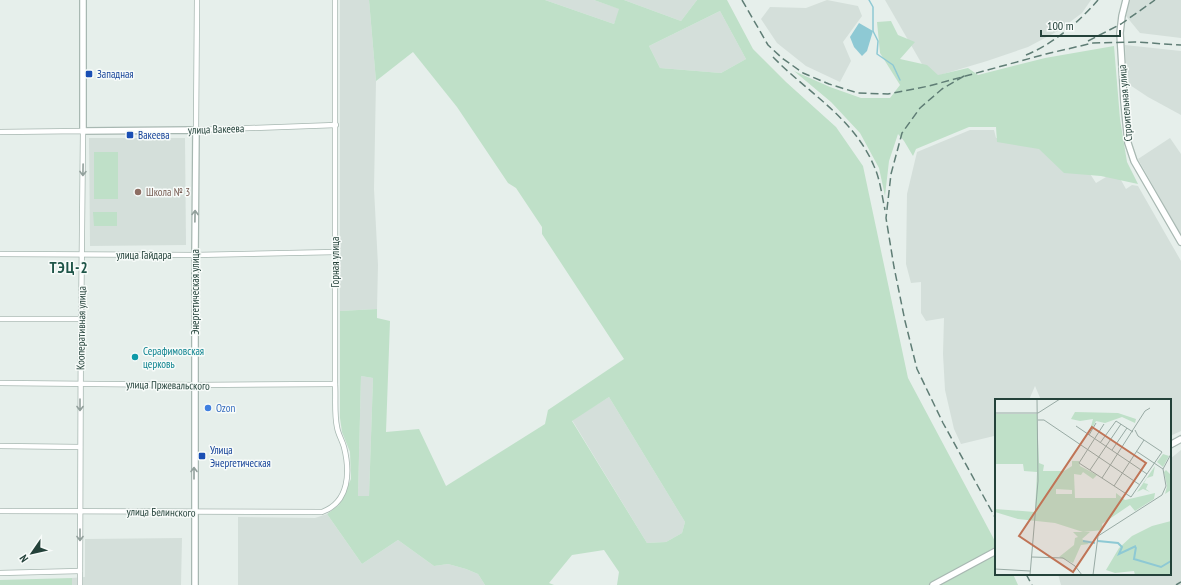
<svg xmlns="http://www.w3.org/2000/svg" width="1181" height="585" font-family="'PT Sans Narrow',sans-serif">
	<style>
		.built { fill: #d4dfda }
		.green { fill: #bfe0c8; fill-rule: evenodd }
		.water { fill: #8ec9d4 }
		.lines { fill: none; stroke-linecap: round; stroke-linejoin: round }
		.stream { stroke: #8ec9d4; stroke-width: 1.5 }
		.minor-casing { stroke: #a8b8b2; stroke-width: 6 }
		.tertiary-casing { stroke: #a8b8b2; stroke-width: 8 }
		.minor { stroke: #fff; stroke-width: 4.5 }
		.tertiary { stroke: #fff; stroke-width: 5.5 }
		.rail { stroke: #5f7d75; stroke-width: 1.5; stroke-dasharray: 8 4; stroke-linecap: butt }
		.oneway { stroke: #92a09c }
		.transit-dot { fill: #1a4fb4; stroke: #f7fbf9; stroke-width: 1.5 }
		.education-dot { fill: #8d6e63; stroke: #f7fbf9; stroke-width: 1.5 }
		.culture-dot { fill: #0f9aa8; stroke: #f7fbf9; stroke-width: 1.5 }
		.shop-dot { fill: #3f7fe0; stroke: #f7fbf9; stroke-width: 1.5 }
		.labels { text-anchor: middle; stroke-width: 3; stroke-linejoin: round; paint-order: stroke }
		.transit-label { font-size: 11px; fill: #164399; stroke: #f7fbf9; text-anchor: start }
		.street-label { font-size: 11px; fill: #24423a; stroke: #f7fbf9 }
		.education-label { font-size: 11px; fill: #785e54; stroke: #f7fbf9; text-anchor: start }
		.culture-label { font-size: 11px; fill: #0d838f; stroke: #f7fbf9; text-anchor: start }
		.shop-label { font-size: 11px; fill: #366cbe; stroke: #f7fbf9; text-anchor: start }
		.district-label { font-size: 15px; font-weight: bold; letter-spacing: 1px; fill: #1f5548; stroke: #f7fbf9 }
		.inset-river { fill: none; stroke: #8ec9d4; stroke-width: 2 }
		.inset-road { fill: none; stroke: #98aaa4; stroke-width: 1 }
		.view { fill: #c07456; fill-opacity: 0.15; stroke: #c07456; stroke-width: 2 }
		.inset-edge { fill: none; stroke: #24423a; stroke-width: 2 }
	</style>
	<rect width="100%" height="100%" fill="#e6efeb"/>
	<g class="built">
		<polygon points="340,0 369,0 376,81 374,189 378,265 377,309 340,311"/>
		<polygon points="545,0 594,0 620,9 614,24"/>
		<polygon points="624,0 697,0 681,21"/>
		<polygon points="827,0 858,6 862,16 843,42 851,61 840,82 806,66 777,43 761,19 770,7 806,8"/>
		<polygon points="885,0 1091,0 1082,13 1058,31 1028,47 987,61 930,78"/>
		<polygon points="1128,0 1181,0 1181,38 1140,33 1126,16"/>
		<polygon points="720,11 746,59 721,73 660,68 649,46"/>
		<polygon points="1125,45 1181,51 1181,115 1148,97 1127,83"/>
		<polygon points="970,130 994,130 996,138 1038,144 1077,154 1096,183 1116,171 1126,189 1132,185 1138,186 1181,261 1181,431 1170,436 1170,400 1041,400 1035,386 1029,400 996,400 996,430 994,431 994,436 961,444 954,429 945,390 943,354 944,318 926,321 921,313 921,282 911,283 906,264 907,194 917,152"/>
		<polygon points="89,138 185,138 186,245 90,246"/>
		<polygon points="1170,138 1181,154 1181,235 1138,159"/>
		<polygon points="361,376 373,378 369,496 358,496"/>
		<polygon points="609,397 685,522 682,533 666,542 647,543 572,420"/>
		<polygon points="1181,450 1181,585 1061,585 1058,574 1170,574 1170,459"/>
		<polygon points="327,514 362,564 398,540 434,566 448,564 466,569 478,574 485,585 238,585 238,517 315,518"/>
		<polygon points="182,538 181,585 72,585 72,578 85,577 85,539"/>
	</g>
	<g class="green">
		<path d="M369 0H545L614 24 619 9 594 0H624L681 21 697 0H727L753 49 786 82 836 127 863 166 908 378 996 543V574H1013L1018 585H617L619 572 604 550 572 555 549 583 554 585H485L478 574 466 569 448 564 434 566 398 540 362 564 327 514 339 505 351 479 350 452 342 432 340 418V311L377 309V318L390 321 386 432 419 429 446 486 545 424 548 410 624 359 542 234V227L516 188 508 183 457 107 413 52 376 81ZM720 11 746 59 721 73 660 68 649 46ZM361 376 373 378 369 496H358ZM609 397 685 522 682 533 666 542 647 543 572 421Z"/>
		<polygon points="891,21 898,35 915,42 900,59 927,65 938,75 968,68 978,75 1045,58 1114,46 1120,119 1127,162 1138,184 1101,176 1064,173 1039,149 997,142 996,127 969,127 916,149 913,156 904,141 898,134 889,161 885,196 879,168 860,133 831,102 794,71 830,87 861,98 890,98 900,85 880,53 877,22"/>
		<rect x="94" y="152" width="24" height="47"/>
		<polygon points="93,212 117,212 117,226 94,226"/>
		<polygon points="72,578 72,585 0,585 0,580"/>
	</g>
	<polygon class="water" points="859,23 873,31 867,51 862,56 854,47 850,37"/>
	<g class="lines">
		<polyline class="stream" points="869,0 873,7 873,31 878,41 877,54 893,65 900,80"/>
		<g class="minor-casing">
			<g id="minor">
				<polyline points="197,0 196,130 336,125"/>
				<path d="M0 132 83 131C81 282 80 434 80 585"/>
				<polyline points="0,254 195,255 336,252"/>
				<polyline points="0,319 80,319"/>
				<polyline points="0,383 195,385 335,384"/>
				<polyline points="0,446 80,447"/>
				<path d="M0 511 322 512C350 502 350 471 344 447 342 440 338 434 337 427 334 413 336 397 335 384V0"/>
				<polyline points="0,573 80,571"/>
			</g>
		</g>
		<g class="tertiary-casing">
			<g id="tertiary">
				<polyline points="83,0 83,131 196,130 195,255 195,585"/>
				<polyline points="1126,0 1122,16 1120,33 1124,102 1128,143 1134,161 1181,242"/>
				<polyline points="1170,445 1181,439"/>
				<polyline points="933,585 996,551"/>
			</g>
		</g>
		<use href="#minor" class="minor"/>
		<use href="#tertiary" class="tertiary"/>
		<g class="rail">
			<polyline points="742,0 768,45 782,58 803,73 829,84 858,93 888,94 929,86 1046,54 1093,43 1135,42 1181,45"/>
			<polyline points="1088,41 1121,24 1155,0"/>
			<path d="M1026 55C1053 44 1079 22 1098 0"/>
			<path d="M773 57C808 93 853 117 874 166 880 179 882 196 885 210"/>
			<polyline points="964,76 942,89 920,108 902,133 891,174 886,218 894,267 905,321 917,369 943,423 996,519"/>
			<polyline points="1026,574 1032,585"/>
			<polyline points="1176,585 1181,582"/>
		</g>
	</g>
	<defs><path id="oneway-shaft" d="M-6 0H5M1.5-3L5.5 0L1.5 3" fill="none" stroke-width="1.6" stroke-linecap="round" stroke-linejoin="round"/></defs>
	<g class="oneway">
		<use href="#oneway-shaft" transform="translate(83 170) rotate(91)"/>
		<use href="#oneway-shaft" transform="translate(195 216) rotate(-89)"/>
		<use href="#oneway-shaft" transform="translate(80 405) rotate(90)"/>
		<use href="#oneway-shaft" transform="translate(194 473) rotate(-90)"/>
		<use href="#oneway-shaft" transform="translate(80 535) rotate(90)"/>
	</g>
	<g class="transit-dot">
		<rect x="85" y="70" width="8" height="8" rx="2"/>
		<rect x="126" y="131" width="8" height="8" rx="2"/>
		<rect x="198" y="452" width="8" height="8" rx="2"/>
	</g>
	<circle class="education-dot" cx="138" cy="192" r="4"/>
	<circle class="culture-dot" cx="135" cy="357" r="4"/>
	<circle class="shop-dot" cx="208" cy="408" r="4"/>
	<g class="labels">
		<g class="transit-label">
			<text x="97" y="78">Западная</text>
			<text x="138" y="139">Вакеева</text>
			<text x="210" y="454">Улица<tspan x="210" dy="13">Энергетическая</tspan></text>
		</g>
		<g class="street-label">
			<text transform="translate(1125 103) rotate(-95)" y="4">Строительная улица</text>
			<text transform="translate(216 129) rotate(-2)" y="4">улица Вакеева</text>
			<text x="144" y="259">улица Гайдара</text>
			<text transform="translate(335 262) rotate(-90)" y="4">Горная улица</text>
			<text transform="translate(195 292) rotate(-90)" y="4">Энергетическая улица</text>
			<text transform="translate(81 328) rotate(-89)" y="4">Кооперативная улица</text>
			<text transform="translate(168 385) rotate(1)" y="4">улица Пржевальского</text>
			<text transform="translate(161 512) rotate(1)" y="4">улица Белинского</text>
		</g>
		<g class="education-label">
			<text x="146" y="196">Школа № 3</text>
		</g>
		<g class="culture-label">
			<text x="143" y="355">Серафимовская<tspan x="143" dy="13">церковь</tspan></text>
		</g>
		<g class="shop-label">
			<text x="216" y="412">Ozon</text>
		</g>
		<g class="district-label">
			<text x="69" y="273">ТЭЦ-2</text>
		</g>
	</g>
	<g transform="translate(995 399)">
		<rect width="176" height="176" fill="#e6efeb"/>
		<path d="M80 13 123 14 141 20 140 24 127 18 110 24 101 22 94 35 98 20 85 22 76 20ZM0 15H42L44 64 49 66 48 72H69L77 67V62H84L85 67 102 76 98 80 88 73 86 76 79 75 80 99H121V94L130 101 160 94 159 100 140 112 135 106 107 125 108 131 88 133 60 124 23 120 0 113V110L40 113 42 73 29 72 28 65H0ZM61 90 77 91V95H61ZM168 55 174 57 168 68 162 63ZM160 67 158 77 152 79 149 84 153 85 151 90 155 93 148 90 142 93ZM171 71 176 76V91L170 95 172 87 169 73ZM176 122V176H140L139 172 120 174 111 171 124 149 137 137 157 127ZM78 133H95L87 140 94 145 86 146 78 164 64 158 79 146 80 139 83 138Z" fill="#bfe0c8" fill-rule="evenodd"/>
		<path class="inset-river" d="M88 142 100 144M103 142 123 144 127 148 124 155 141 147M141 148 139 160 166 168 176 162"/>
		<path class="inset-road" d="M0 14H43L65 0M43 21H49L145 86M109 25 84 64 136 98 167 53 143 37 140 31M81 27 152 75M94 36 101 24M105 44 121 22 138 33M117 51 132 29M141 52 168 70M95 71 126 25M107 79 150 12 155 9M119 87 149 41M37 158 68 159 80 167 87 176M0 170 35 172M35 176 43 82 42 0M98 176 103 137 167 96 171 87 168 70 176 55"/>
		<path class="view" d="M97 28 151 64 78 173 24 137Z"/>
		<rect width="176" height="176" class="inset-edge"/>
	</g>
	<g transform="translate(32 553) rotate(236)" stroke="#f7fbf9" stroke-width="3" paint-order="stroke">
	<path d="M0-3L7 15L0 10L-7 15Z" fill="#24423a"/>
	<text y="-6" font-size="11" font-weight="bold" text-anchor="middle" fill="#24423a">N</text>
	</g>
	<path d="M1041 30v6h79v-6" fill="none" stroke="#24423a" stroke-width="2"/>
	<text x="1047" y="30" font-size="12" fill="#24423a" stroke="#f7fbf9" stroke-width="3" paint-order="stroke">100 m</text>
</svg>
